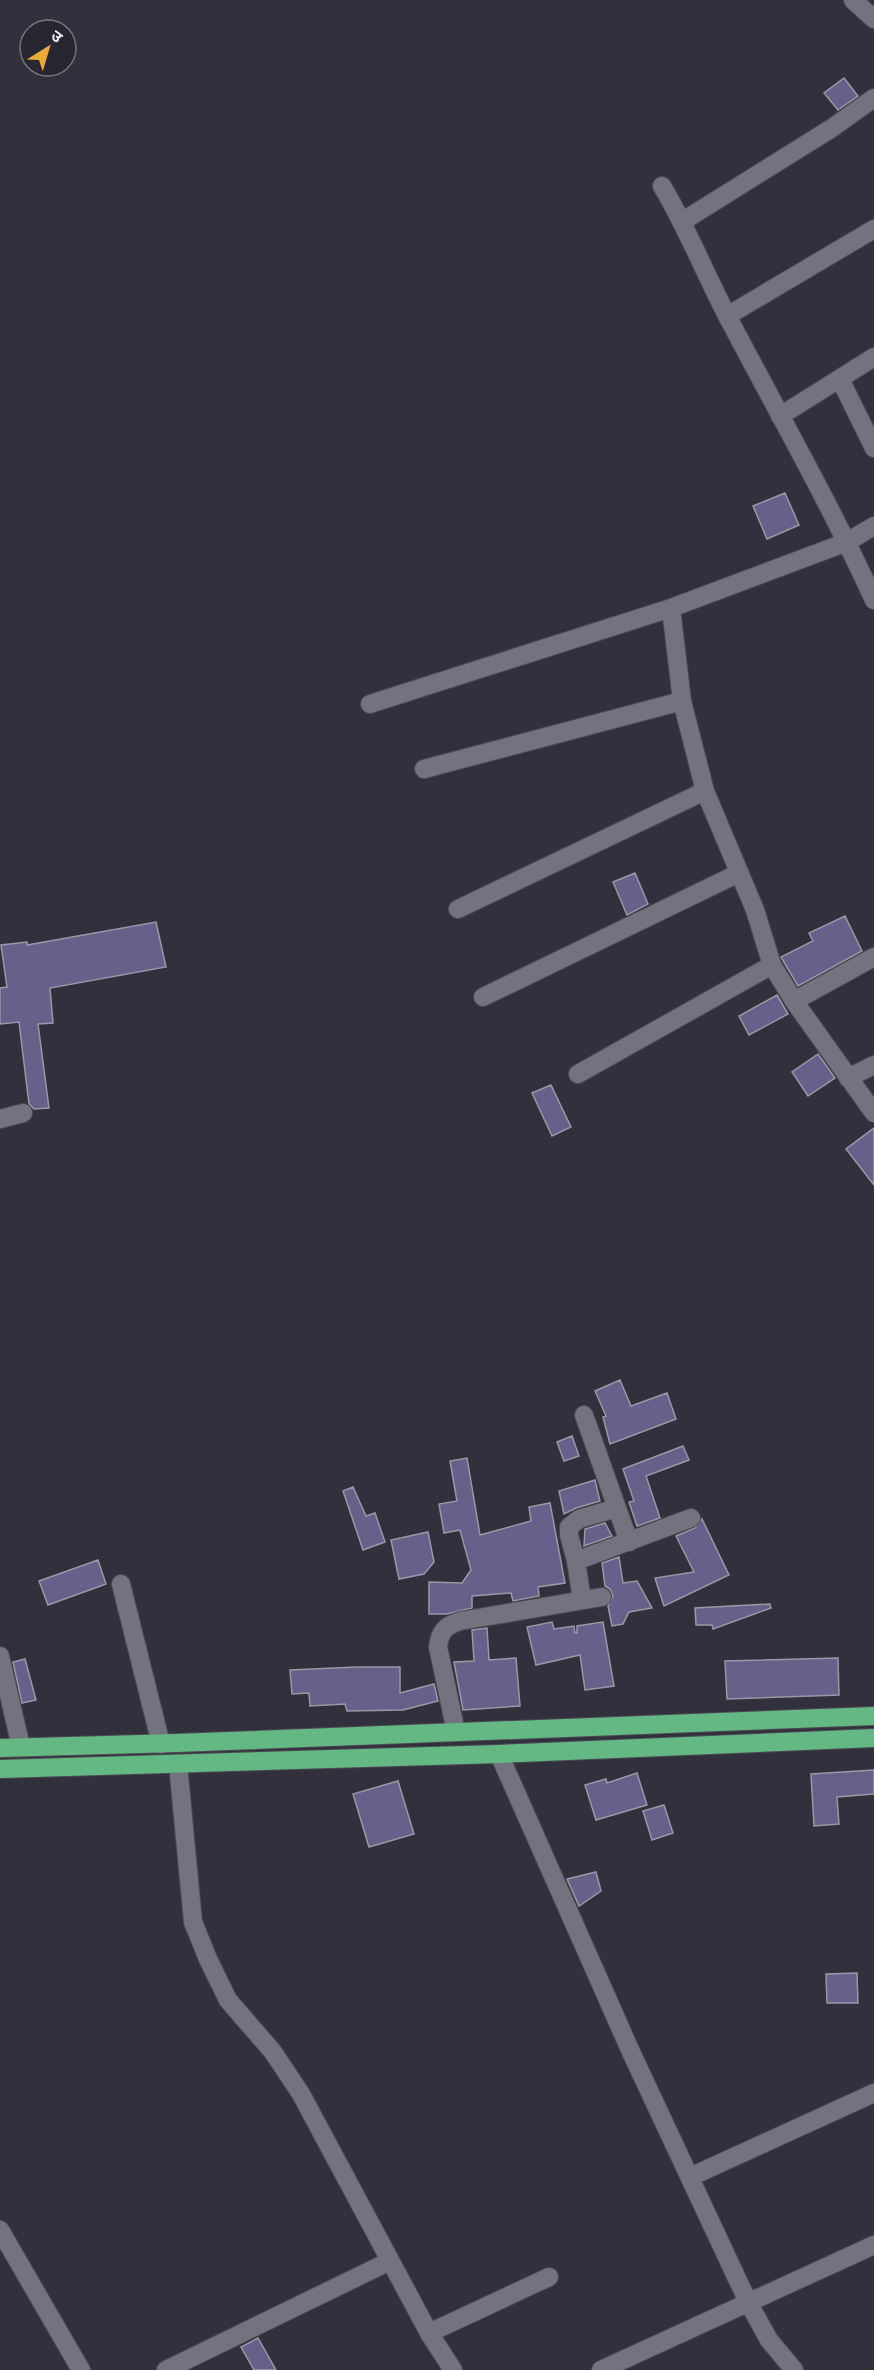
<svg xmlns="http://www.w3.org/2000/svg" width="874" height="2370" font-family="'Archivo Narrow','Noto Sans Devanagari',sans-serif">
	<rect width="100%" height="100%" fill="#31303c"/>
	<!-- building -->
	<path fill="#67608a" stroke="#9998a6" stroke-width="1.5" d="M844,78L858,96L838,110L824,93Z
		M785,493L799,525L767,539L753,506Z
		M635,873L648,904L627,915L613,882Z
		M845,916L862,951L798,986L781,957L813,941L809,933Z
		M156,922L166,967L50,988L53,1023L38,1024L49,1108L34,1109L29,1104L19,1022L0,1024V988L7,987L1,945L27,942V945Z
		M777,995L788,1014L749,1035L739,1016Z
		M818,1054L835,1078L808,1096L792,1072Z
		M551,1085L571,1127L552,1136L532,1093Z
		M874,1128V1185L846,1149Z
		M620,1380L631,1406L667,1393L676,1419L610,1444L603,1417L606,1416L595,1391Z
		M572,1436L579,1456L564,1461L557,1442Z
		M683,1446L689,1460L646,1476L660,1518L637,1526L629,1502L634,1501L623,1469Z
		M467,1458L480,1535L531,1521L529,1507L550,1503L565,1583L538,1587L539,1596L513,1601L511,1593L472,1596V1608L447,1614H429V1582L462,1583L471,1570L460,1530L444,1533L439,1504L457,1501L450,1461Z
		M595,1480L600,1501L576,1508L564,1514L559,1491Z
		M353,1487L366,1516L375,1513L385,1542L363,1550L343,1491Z
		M702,1519L729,1575L664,1606L655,1578L694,1572L676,1536L695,1528Z
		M605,1523L612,1536L584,1546L585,1529Z
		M428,1532L434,1562L424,1574L399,1579L391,1540Z
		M619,1557L623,1583L637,1581L652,1608L629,1612L623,1624L612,1626L608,1606L613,1596L610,1589L605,1586L602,1563Z
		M98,1560L106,1584L48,1605L39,1581Z
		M770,1604L771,1608L713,1629L712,1625H696L695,1608Z
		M552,1622L554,1629L574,1626L575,1633H577V1626L603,1622L614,1686L585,1690L580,1655L536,1665L527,1627Z
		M487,1628L489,1660L516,1658L520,1706L463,1710L454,1662L474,1661L472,1630Z
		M838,1658L839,1695L727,1699L725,1661Z
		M25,1659L36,1700L22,1703L13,1662Z
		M357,1667H400V1693L434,1684L438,1701L403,1710L347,1711L345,1704L310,1706L309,1693L292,1694L290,1670Z
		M874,1770V1794L837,1797L839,1824L814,1826L811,1774Z
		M637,1773L647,1805L596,1820L585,1785L606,1779L607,1783Z
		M398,1781L414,1834L369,1847L353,1794Z
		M664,1805L673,1833L652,1840L643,1811Z
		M596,1872L601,1891L579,1906L567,1879Z
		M857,1973L858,2003H827L826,1974Z
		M258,2338L276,2370H254L241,2347Z"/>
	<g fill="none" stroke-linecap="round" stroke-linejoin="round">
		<!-- minor casing -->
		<g stroke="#4c4b54" stroke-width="20">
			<path id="minor" d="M853,0L874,19
				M662,186C689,231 707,279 732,325C780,416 831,506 874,600
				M683,221L832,128L874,98
				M727,316L874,229
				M840,379L874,448
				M780,416L874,357
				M671,608L682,701L705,791L755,910L772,965L794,1001L874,1113
				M370,704L671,608L847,542L874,526
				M424,769L682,701
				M458,909L705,791
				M483,997L739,873
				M794,1001L874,957
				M578,1074L772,965
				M848,1078L874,1065
				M0,1119L23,1113
				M584,1415L629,1542
				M576,1561L691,1518
				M121,1584L161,1744
				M582,1600L576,1561L569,1535V1527L579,1519L617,1508
				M0,1656L21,1747
				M456,1732L438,1647C440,1631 445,1626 460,1621L602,1597
				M499,1754L631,2052L748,2302L769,2340L794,2370
				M178,1764L193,1922L208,1959L228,2000L273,2052L301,2094L429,2333L453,2370
				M690,2177L874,2093
				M0,2230L81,2370
				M429,2333L549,2277
				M166,2370L390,2261
				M601,2370L874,2245"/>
		</g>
		<!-- highway casing -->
		<g stroke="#4c4b54" stroke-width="20">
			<path id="highway" d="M0,1748L176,1743L874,1716
				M0,1769L499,1754L874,1738"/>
		</g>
		<!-- minor -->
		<use href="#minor" stroke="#73727f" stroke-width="18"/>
		<!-- highway -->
		<use href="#highway" stroke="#64b883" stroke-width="18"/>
	</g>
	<!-- north arrow -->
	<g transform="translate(48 48) rotate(37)"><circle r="28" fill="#272631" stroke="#76757f" stroke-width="1.5"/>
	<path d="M0-4.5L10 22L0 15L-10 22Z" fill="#eaaa38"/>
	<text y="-9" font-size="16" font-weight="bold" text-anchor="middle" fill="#edecf4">उ</text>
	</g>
</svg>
